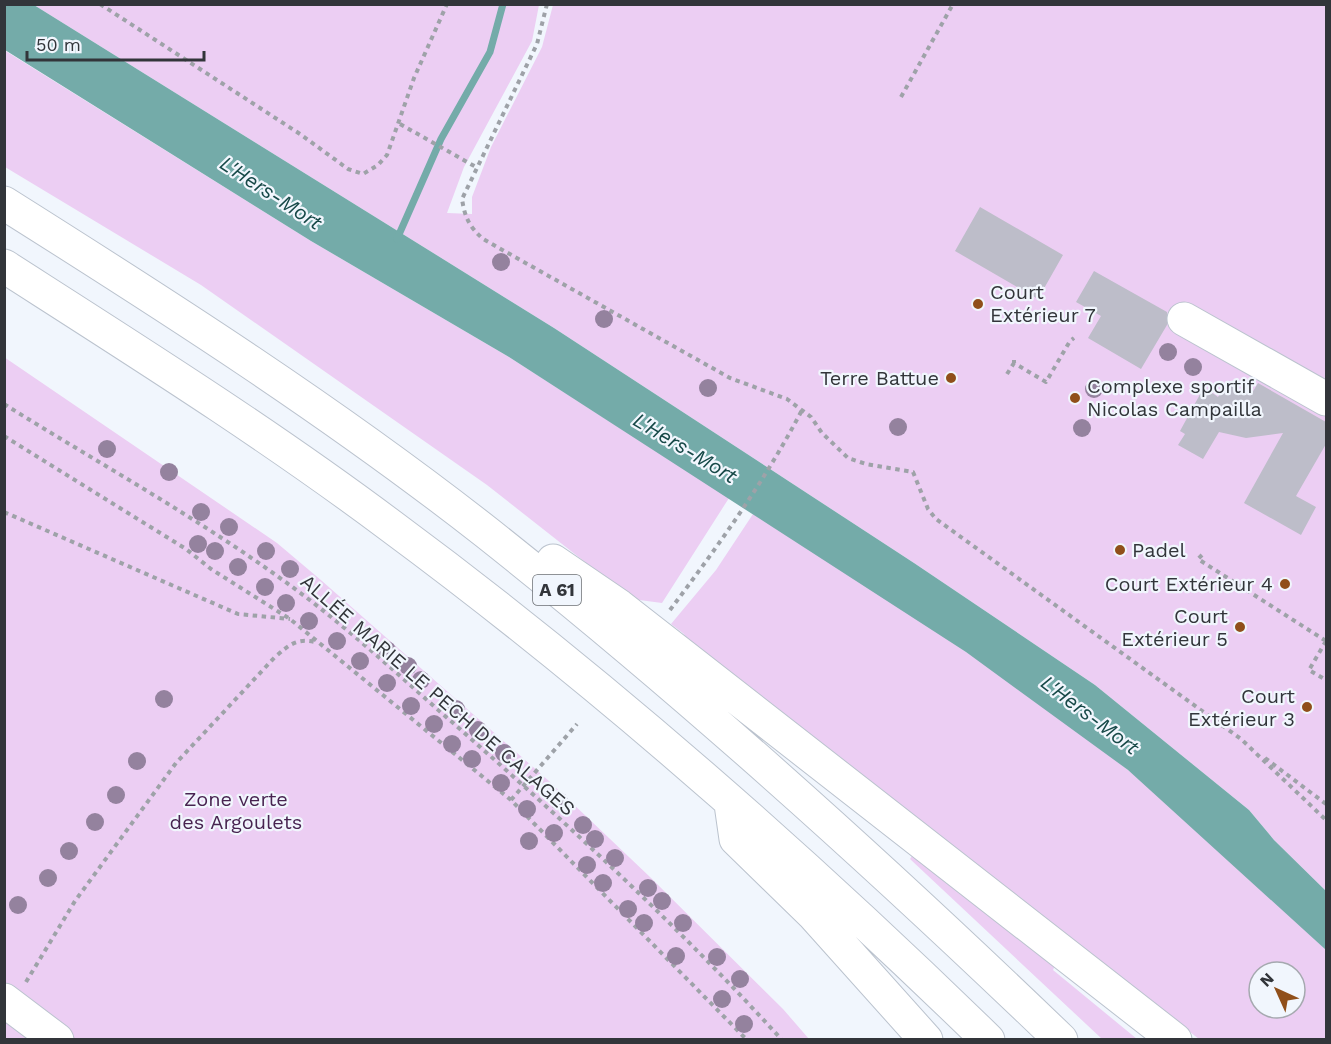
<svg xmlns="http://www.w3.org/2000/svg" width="1331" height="1044" font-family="'Work Sans',sans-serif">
	<rect width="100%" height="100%" fill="#f1f6fd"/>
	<!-- green -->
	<path fill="#eccef3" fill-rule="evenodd" d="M34,5H539L532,41L464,167L447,213L472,214V197L491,147L542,47L553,5H1326V891L1274,840L1249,810L1095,685L914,563L554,328Z
		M4,50L311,241L509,357L729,498L662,603L632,599L487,485L201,285L5,167Z
		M4,357L277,543L322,581L549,781L650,877L783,1009L809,1039H5Z
		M753,514C880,596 1010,675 1128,770C1198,825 1262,889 1326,950V1039H1199L687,643L684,634L671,624L716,570ZM1259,972H1295V1008H1259Z
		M915,851L1055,965L1053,970L1137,1039H1102L910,859Z"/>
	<!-- water -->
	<path fill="#74aba9" d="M4,5H34L554,328L914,563L1095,685L1249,810L1274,840L1326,891V950L1128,770L966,652L509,357L311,241L5,50Z"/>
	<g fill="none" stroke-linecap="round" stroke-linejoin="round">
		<!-- stream -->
		<path stroke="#74aba9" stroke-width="7" d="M397,239L441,139L490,52L503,4"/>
	</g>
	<!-- building -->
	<path fill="#bdbdc9" d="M980,207L1063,255L1038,299L955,251Z
		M1094,271L1167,312V325L1141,369L1088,338L1101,316L1076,302Z
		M1226,383L1246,394L1248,391L1252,393L1258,383L1326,422V444L1296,496L1316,507L1301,535L1244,503L1283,433L1246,438L1219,432L1203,459L1178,445L1185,434L1180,431L1204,387L1218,397Z"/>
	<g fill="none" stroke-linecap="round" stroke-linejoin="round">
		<!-- minor casing -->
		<g stroke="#bbc3ce" stroke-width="35">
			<path id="minor" d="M1184,319L1326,399
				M4,1000L57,1040"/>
		</g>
		<!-- highway casing -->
		<g stroke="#bbc3ce" stroke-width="35">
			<path id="highway" d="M4,203C169,307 333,412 486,532C687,691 876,862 1061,1040
				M4,266C135,350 267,433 391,526C602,682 800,857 988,1040
				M553,561L619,606L1175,1040
				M731,804L736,839L814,915L926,1040"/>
		</g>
		<!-- path -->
		<path stroke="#9ea2a8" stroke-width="4" stroke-dasharray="4.5 4.5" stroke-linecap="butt" d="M100,4L300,134L348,169L363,174L378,165L387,155L414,78L447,4
			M547,4L537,44L462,199C465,218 469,226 483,239L730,378L787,399L811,417L822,433L848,458L866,464L913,472L928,509L936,519L1241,739L1326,820
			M901,97L953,4
			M400,124L476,167
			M1014,360V363L1046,382L1070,341L1074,338
			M1007,374L1014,363
			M4,404C100,464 200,519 291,586C351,630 405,681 461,730C572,828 682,930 782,1040
			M4,436L186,549L211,569L290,619L511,800L747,1040
			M4,512L238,614L290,619
			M1202,555L1198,559L1326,641
			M670,610C718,546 765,481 802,410
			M1326,641L1309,670L1326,680
			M1265,758L1326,804
			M511,800L577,724
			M26,982L75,901L176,763L275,657C290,644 298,637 318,643"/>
		<!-- minor -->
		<use href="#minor" stroke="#fff" stroke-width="33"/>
		<!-- highway -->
		<use href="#highway" stroke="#fff" stroke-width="33"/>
	</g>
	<!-- trees -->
	<g fill="#94829e">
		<circle cx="501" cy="262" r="9"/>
		<circle cx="604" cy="319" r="9"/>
		<circle cx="1168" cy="352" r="9"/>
		<circle cx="1193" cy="367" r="9"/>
		<circle cx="708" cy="388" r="9"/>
		<circle cx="1094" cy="389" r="9"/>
		<circle cx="898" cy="427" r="9"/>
		<circle cx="1082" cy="428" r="9"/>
		<circle cx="107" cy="449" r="9"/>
		<circle cx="169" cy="472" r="9"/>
		<circle cx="201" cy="512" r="9"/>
		<circle cx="229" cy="527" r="9"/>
		<circle cx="198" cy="544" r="9"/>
		<circle cx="215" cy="551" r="9"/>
		<circle cx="266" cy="551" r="9"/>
		<circle cx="238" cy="567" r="9"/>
		<circle cx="290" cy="569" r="9"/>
		<circle cx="265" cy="587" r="9"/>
		<circle cx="286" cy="603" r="9"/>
		<circle cx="309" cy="621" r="9"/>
		<circle cx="337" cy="641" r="9"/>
		<circle cx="387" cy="650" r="9"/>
		<circle cx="360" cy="661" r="9"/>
		<circle cx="408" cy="666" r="9"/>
		<circle cx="421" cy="680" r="9"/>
		<circle cx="387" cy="683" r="9"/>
		<circle cx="164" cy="699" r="9"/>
		<circle cx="411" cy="706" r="9"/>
		<circle cx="456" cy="709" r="9"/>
		<circle cx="434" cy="724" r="9"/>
		<circle cx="478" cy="730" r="9"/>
		<circle cx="452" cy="744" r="9"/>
		<circle cx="504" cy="753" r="9"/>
		<circle cx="472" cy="759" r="9"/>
		<circle cx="137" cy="761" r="9"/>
		<circle cx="501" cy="783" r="9"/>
		<circle cx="116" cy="795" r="9"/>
		<circle cx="559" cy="801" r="9"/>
		<circle cx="527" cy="809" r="9"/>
		<circle cx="95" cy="822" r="9"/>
		<circle cx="583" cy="825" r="9"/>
		<circle cx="554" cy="833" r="9"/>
		<circle cx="595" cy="839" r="9"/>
		<circle cx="529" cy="841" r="9"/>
		<circle cx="69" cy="851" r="9"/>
		<circle cx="615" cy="858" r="9"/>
		<circle cx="587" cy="865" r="9"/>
		<circle cx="48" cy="878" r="9"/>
		<circle cx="603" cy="883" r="9"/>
		<circle cx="648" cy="888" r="9"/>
		<circle cx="662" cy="901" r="9"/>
		<circle cx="18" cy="905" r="9"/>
		<circle cx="628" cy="909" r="9"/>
		<circle cx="644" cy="923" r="9"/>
		<circle cx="683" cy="923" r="9"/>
		<circle cx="676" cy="956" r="9"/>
		<circle cx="717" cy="957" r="9"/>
		<circle cx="740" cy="979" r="9"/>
		<circle cx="722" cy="999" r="9"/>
		<circle cx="744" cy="1024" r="9"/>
	</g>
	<!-- markers -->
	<g fill="#904f1a" stroke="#f1f6fd" stroke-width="2">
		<circle cx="978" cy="304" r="6"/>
		<circle cx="951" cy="378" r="6"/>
		<circle cx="1075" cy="398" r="6"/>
		<circle cx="1120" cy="550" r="6"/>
		<circle cx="1285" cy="584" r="6"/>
		<circle cx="1240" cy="627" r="6"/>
		<circle cx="1307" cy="707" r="6"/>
	</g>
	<g text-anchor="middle" stroke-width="4.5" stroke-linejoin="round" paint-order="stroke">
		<!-- shield labels -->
		<rect fill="#f1f6fd" stroke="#6b6f74" stroke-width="1.5" x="533" y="575" width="48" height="30" rx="4.5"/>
		<g font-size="18" font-weight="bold" fill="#32353a">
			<text x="557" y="596">A 61</text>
		</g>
		<!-- poi labels -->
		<g font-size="20" fill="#32353a" stroke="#f1f6fd" text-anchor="end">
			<text x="990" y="299" text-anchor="start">Court<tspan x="990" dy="23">Extérieur 7</tspan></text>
			<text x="939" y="385">Terre Battue</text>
			<text x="1087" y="393" text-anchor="start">Complexe sportif<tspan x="1087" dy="23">Nicolas Campailla</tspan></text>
			<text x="1132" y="557" text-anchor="start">Padel</text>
			<text x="1273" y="591">Court Extérieur 4</text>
			<text x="1228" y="623">Court<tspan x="1228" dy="23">Extérieur 5</tspan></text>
			<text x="1295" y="703">Court<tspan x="1295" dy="23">Extérieur 3</tspan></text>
		</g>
		<!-- street labels -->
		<g font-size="20" fill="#32353a" stroke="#f1f6fd">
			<text transform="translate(438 695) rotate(41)" y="7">ALLÉE MARIE LE PECH DE CALAGES</text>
		</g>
		<!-- park labels -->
		<g font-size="20" fill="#482451" stroke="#f1f6fd">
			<text x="236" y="806">Zone verte<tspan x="236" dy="23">des Argoulets</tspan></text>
		</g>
		<!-- water labels -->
		<g font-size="21" font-style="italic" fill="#174948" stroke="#f1f6fd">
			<text transform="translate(271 193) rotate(33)" y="7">L'Hers-Mort</text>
			<text transform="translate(685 448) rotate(31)" y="7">L'Hers-Mort</text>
			<text transform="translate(1090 715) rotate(37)" y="7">L'Hers-Mort</text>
		</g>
	</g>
	<!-- border -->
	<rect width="1331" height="1044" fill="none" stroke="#32353a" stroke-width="12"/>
	<!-- north arrow -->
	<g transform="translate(1277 990) rotate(315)"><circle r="28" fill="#f1f6fd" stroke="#a5a9af" stroke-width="1.5"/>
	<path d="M0-4.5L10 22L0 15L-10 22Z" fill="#904f1a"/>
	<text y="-9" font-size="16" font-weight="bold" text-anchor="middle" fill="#32353a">N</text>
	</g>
	<!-- scale -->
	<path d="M27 51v9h177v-9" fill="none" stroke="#32353a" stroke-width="3"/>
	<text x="36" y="51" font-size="18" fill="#32353a" stroke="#f1f6fd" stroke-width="4.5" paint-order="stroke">50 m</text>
</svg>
